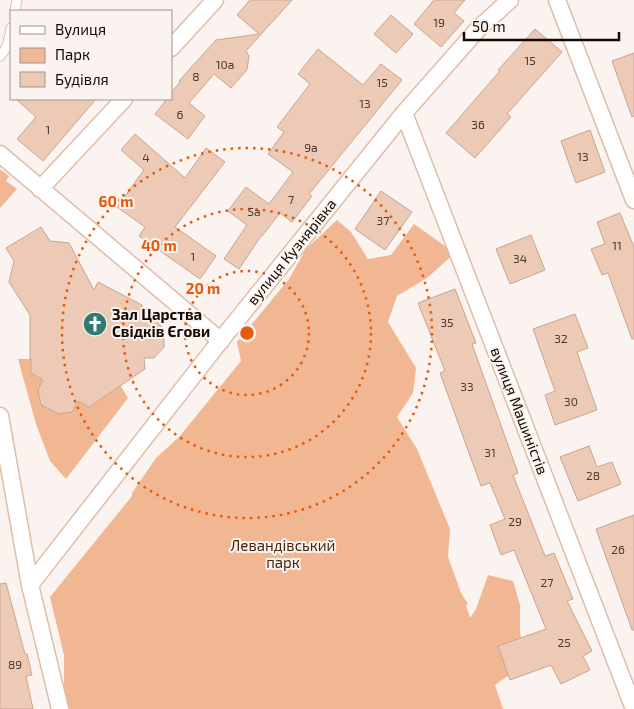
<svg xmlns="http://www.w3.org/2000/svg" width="634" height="709" font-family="'Exo 2',sans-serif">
	<rect width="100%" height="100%" fill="#fbf3ef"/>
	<!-- green -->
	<path fill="#f1b793" d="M0,169L9,176L6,181L17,189L0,208Z
		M337,220L351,232L368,259L391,255L414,224L455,253L427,278L397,296L388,322L416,368L413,393L397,417L417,449L450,529L448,557L461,593L468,604L466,605L470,618L476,609L488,575L513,581L520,605V632L525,664L495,685L503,709H69L64,691V655L50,597L132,496V493L156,458L179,437L241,361L237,342L289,279L306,249Z
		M18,359H31V373L43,380L38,390L41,404L59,414L72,412L78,401L89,407L120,385L128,398L66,479L50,461L36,424Z"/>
	<!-- building -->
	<path fill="#eccab5" stroke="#c7a591" d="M250,0H292L246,51L249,56L247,70L231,88L214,74L189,103L205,116L188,139L155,114L167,99H171V93L180,82L179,81L216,40L259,34L237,15Z
		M434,0H465L454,13L464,21L441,47L414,24Z
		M391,15L413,34L396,53L374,34Z
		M535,29L562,52L507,114L511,117L475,158L446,133L500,71L498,70Z
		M318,49L363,85L381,64L402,80L309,194L312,196L292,222L280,213L262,236H261L239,269L224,259L247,225L228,211L246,187L269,204L293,172L268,154L284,132L277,127L310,84L298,74Z
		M634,53V116L632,117L612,61Z
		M16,99H96L43,161L17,139L36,117Z
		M590,130L605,172L576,183L561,141Z
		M135,134L185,178L206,148L225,162L175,227L216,256L200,279L139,236L145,227L117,207L144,170L121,150Z
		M381,191L412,212L385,250L355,229Z
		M620,213L634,247V339H632L608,273L602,275L591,249L605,244L597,222Z
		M41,227L50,241L69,243L94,290L98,282L142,305V319L154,318L164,330V347L154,358H144L145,369L89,407L78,401L72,412L59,414L41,405L38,390L43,380L31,373V359H30V315L9,282L14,261L6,248Z
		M531,235L545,270L510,284L496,249Z
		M455,289L476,343L472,344L518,473L513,475L545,556L554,553L573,599L567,601L592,651L583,656L590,670L561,684L551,665L510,680L498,646L546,629L514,550L501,555L490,525L505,519L490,483L481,486L440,373L445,371L418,303Z
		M575,314L588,348L577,352L597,410L555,425L545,395L555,391L533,329Z
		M589,446L597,467L612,462L621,484L578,501L560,457Z
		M634,515V630H632L596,529Z
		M6,583L25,654H27L32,675L26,676L33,709H0V584Z"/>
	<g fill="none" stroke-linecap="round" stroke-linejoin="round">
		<!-- service casing -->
		<g stroke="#dfbda8" stroke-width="11">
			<path id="service" d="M15,11L17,0
				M0,56C8,48 9,39 11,28"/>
		</g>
		<!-- minor casing -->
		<g stroke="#dfbda8" stroke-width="19">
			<path id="minor" d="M557,0L634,200
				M171,48L215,0
				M404,113L634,709
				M0,154L221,341
				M40,189L124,99
				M0,416L30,585L60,709
				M30,585L217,345L404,113L479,28L510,0"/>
		</g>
		<!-- service -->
		<use href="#service" stroke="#fff" stroke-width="9"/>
		<!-- minor -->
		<use href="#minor" stroke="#fff" stroke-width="16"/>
	</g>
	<!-- distance rings -->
	<g fill="none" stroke="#e8590c" stroke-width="2.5" stroke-dasharray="2.5 5">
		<circle cx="247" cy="333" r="62"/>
		<circle cx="247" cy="333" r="124"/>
		<circle cx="247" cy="333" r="185"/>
	</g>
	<!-- icons -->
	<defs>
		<g id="church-disc" transform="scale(1.25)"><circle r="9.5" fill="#317971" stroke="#fbf3ef"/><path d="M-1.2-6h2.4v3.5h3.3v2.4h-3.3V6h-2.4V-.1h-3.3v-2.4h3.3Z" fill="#fff"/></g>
	</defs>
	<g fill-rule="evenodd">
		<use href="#church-disc" x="95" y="324"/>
	</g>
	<g text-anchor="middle" stroke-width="4" stroke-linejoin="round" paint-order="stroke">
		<!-- number labels -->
		<g font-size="12" fill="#4a3930">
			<text x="439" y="27">19</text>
			<text x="530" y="65">15</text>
			<text x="225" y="69">10а</text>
			<text x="196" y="81">8</text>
			<text x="382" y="87">15</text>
			<text x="365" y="108">13</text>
			<text x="180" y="119">6</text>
			<text x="478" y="129">36</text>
			<text x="48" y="134">1</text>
			<text x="311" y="152">9а</text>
			<text x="583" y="161">13</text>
			<text x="146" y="162">4</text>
			<text x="291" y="204">7</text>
			<text x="254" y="216">5а</text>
			<text x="383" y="225">37</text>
			<text x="617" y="250">11</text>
			<text x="193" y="261">1</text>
			<text x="520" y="263">34</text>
			<text x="447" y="327">35</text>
			<text x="561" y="343">32</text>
			<text x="467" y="391">33</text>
			<text x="571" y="406">30</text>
			<text x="490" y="457">31</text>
			<text x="593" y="480">28</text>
			<text x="515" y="526">29</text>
			<text x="618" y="554">26</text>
			<text x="547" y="587">27</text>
			<text x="564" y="647">25</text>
			<text x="15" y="669">89</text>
		</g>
		<!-- street labels -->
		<g font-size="15" fill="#140903" stroke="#fbf3ef">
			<text transform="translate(292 252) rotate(-51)" y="5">вулиця Кузнярівка</text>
			<text transform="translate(519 411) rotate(69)" y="5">вулиця Машиністів</text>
		</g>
		<!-- poi labels -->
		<g font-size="15" font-weight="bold" fill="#140903" stroke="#fbf3ef" text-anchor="start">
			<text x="112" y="320">Зал Царства<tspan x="112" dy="17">Свідків Єгови</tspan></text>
		</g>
		<!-- park labels -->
		<g font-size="15" fill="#472611" stroke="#fbf3ef">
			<text x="283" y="551">Левандівський<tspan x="283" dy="17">парк</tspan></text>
		</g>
	</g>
	<circle cx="247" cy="333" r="8" fill="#e8590c" stroke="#fbf3ef" stroke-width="2.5"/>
	<g font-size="15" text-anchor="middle" font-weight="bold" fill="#e8590c" stroke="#fbf3ef" stroke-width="4" stroke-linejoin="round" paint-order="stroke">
		<text x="116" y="207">60 m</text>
		<text x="159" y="251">40 m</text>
		<text x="203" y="294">20 m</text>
	</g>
	<!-- legend -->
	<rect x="10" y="10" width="162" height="90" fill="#fbf3ef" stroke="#9f9591"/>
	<rect x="20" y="26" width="25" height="8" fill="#ffffff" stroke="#9f9591"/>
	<text x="55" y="35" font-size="15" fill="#140903">Вулиця</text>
	<rect x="20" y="48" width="25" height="15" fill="#f1b793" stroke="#9f9591"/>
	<text x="55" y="60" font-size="15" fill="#140903">Парк</text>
	<rect x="20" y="72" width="25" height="15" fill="#eccab5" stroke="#9f9591"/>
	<text x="55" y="85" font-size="15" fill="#140903">Будівля</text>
	<!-- scale -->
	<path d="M464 32v8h155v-8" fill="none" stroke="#140903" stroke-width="2.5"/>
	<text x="472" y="32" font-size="15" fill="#140903" stroke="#fbf3ef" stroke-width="4" paint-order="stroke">50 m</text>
</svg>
